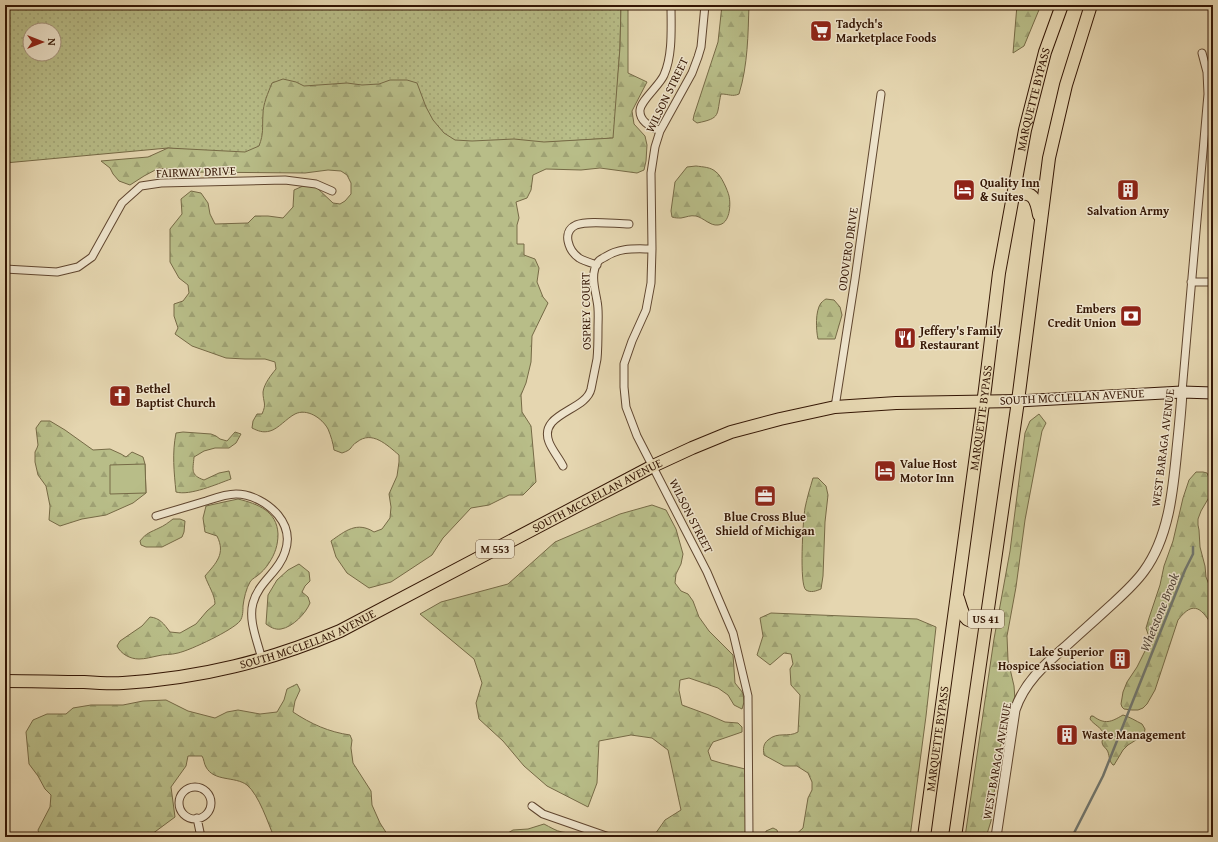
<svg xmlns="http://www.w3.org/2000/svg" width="1218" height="842" font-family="'Gentium Book Plus',serif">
	<defs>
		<pattern id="grass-dots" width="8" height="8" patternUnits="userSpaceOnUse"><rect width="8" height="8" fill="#b8bd88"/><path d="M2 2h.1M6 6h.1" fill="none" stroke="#9fa274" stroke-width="1.8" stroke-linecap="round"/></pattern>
		<pattern id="forest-firs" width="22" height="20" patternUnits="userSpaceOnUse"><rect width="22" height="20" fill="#b8bd88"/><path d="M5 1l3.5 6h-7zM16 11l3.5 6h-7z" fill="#9fa274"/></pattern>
	</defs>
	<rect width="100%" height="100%" fill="#e5d6b0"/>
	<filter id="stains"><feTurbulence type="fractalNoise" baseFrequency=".005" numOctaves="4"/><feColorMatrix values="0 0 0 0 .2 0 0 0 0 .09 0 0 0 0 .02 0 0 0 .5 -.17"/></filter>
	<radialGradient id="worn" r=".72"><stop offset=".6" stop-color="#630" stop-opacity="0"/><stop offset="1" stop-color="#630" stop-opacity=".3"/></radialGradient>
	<!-- grass -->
	<path fill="url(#grass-dots)" stroke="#766a46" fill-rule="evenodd" d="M5,5H621L620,47L614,138L288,159L168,148L5,163ZM30,30H54V54H30Z"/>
	<!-- forest -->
	<path fill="url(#forest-firs)" stroke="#766a46" d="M621,5H628V73L647,82L632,111L634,124L645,136L647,145L646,161L644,170L637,173L600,168L581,170L546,169L533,175L531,190L527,198L516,202L519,218L517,225V244H524V255L535,259L539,268L537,282L543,297L548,303L532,336L531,362L526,383L521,395L522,412L531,426L536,482L523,495H509L489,505L471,508L443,538L432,555L391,582L369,588L347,573L336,557L331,541C345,531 357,521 374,532L382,529L390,518L391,507L389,494L397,476L399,462V455C387,445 372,430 357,442C349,447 354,449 342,453L334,450C333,443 331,436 328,429C322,418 307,408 295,414C287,418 278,429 270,431C263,433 258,431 252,428L253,421L257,414H262C267,403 263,403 263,392C264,384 271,375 276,369L275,362L265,359H245L226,358L192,346L175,334L178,328L174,316V304L183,301L189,293L188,285L179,278L170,262V229L182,214L181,199L191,191L201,193L208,203L210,214L215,224L248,223L255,216H268L283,218L293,207L294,190L303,186L316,187L333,203L340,204L345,201L351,194V183L347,175L341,171L328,170L305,173L189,172L159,168L144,176L130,185L119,181L113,174L110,168L101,161L148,157L168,148L245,152L259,146C264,133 262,128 263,114C263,104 268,93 272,83L283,79L296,82L304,86L347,83L362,85L379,84L390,80H407L417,83L426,107L433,120L444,133L455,140L472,141L514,139L544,142L613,138L620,47Z
		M722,5H749C748,34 748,65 739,94C732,97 729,94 721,94C716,115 722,118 697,123L693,120L694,115L718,42Z
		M1017,5H1041L1024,46L1013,53Z
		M696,166C703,167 711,167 716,172C721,175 728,191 729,196C731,205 730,224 718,225C710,226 704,218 696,216C690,215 687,217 681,218C678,218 675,218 672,217L671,211L675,182L687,167Z
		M826,299L834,300L840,307L842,315L835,339H818C816,330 815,311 821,303C823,301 824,300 826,299Z
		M1039,414L1046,423L1042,431L1036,462L1025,520L1016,587L1007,636L1008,660L1014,686L1015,699L1005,716L1002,727L1005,736L999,749L991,821L986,837H965L994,639L1010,551L1025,433L1030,421Z
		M41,421H50L65,430L93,450L110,449L121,454L126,457L132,452L143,457L145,464L146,493L133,503L106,515L82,519L60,526L49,520L50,506L46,486L38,475L35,462V452L37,448L38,445L36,428Z
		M183,432L211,434L216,436L220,439L227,441L235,432L241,434L236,443L229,448H215L204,451L194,457C193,470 190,475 204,480L219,473L229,471L231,479C217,484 190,496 176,492C174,472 172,453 176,433Z
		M1196,472H1203L1207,473L1212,485L1211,494L1201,511L1198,519V525L1199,530L1200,547L1205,566L1206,577L1210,587L1213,590V627C1202,609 1194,599 1178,620L1155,690L1147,704L1143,708L1138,710H1132L1124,709L1122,707L1121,704L1123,692L1127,682L1137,667L1145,651L1149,646L1150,640L1146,628L1149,618L1160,585L1164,566L1173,541L1183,498L1189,480Z
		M813,478H818L826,486L828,495L825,522L823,576L821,589C816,591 811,593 806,590C799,586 803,519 805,508C807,498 810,488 813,478Z
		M238,499C258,504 277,511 278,534C278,545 275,554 269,563C266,568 261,573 257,576C254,578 251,580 250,582C246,589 244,598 243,606C243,610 243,617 240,621C233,630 191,650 178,653C171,655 164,654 157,656C152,657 145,659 139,659C130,659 121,654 117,646L120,641L142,626L150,617C160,618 164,624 170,632L180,633L196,624L207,611L215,604C215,595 208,585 205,576C216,563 226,554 217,536L205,532L203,518L206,506L224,502Z
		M652,505L666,510L676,529L683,554L681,564L676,574L675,583L681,591L688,594L693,601L699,617L709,631L733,655L735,683L743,693L744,702L742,709L734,705L728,695L718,688L689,678L680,680L679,690L682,705L709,715L725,722L738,723L742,727V732L713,742L708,751L711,760L721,763L749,770L746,837H653L665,820L681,810L668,750L652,738L631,735L599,741L597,783L588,807L547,786L524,766L503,741L479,719L476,703L482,683L474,659L420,614L441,602L508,584L555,542L620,514Z
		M173,519H180L185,521L184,532L182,537L162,547H146L141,545L140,541C146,533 151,532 159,528C164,526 169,522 173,519Z
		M299,564L309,572L310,581L305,586L302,592L308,597L310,603C306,613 293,627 281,629C275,630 270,627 266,624L268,595L277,580L288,570Z
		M771,613L917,619L936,627L926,716L910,837H793L803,828L808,798L812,790V782L808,773L797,766H784L764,755C763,749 763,744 768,740C778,731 788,738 798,732L800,695L791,685L790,669L793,664L791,654L784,653L770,665L757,655L763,636L760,618Z
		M297,684L300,690L295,701L293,712C311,724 329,732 350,735L352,740L351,748L353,763L371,791L372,805L380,823L389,837H274C268,823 259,795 247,785C235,776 214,782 206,767C204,764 204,759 202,756H188L186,766L171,787L175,817L148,837H40L38,830L50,807L51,795L45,789L38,776L29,764L26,732L33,720L47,714H66L73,708L91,705H123L143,701L166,700L188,711L215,718L227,712L238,710L260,714L277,712L284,700L287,689Z
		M1123,715C1130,717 1136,721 1142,724L1145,729L1144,735L1128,745L1123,750L1114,765H1113C1108,760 1110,755 1107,750C1105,747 1102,746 1102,742C1102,739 1104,736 1103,733C1102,728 1093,724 1090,719L1091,716H1093C1105,725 1111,722 1123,715Z
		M544,824C550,827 556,831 562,832C572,834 581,831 590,837H501L513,830L528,829Z
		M773,828L777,830L779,837H787H765L766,831Z"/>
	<!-- park -->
	<path fill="#b8bd88" stroke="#766a46" d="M145,464L146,493L110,494V465Z"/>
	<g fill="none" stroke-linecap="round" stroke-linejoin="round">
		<!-- stream -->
		<path stroke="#71776f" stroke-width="2.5" d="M1072,837L1103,776L1185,570L1193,554V547"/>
		<!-- minor casing -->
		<g stroke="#60462f" stroke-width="9">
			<path id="minor" d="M705,5L701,47L698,57L692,73L660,131L655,147L651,173L652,249L651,283L646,310L632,341L624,364V387L626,407L637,436L707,572L733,633L748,696L749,837
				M660,131C652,127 639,122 640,110C641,100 660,85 664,75C673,55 671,27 671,5
				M597,265C591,263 584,261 579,258C569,251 561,232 576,225C588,220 615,224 629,224
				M5,269L57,272L78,267L92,257L122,203L141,186L161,183L285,180L316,184L332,191
				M1191,282H1213
				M1182,392L1208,94L1207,72L1202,53
				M835,407L855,279L881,94
				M563,466C559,458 552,450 549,442C538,413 586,411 591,389C593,379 595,369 597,359C598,349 598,338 598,328C598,319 599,310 597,301C595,289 590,273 598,262C599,260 603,258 605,257C620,247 636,249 652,249
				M156,516C173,511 189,506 206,501C215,498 226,494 236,494C251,494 268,503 278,515C287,526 290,538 285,552C279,572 259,581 253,603C248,621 258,642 262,660
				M179 803a16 16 0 1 1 32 0a16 16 0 1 1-32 0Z
				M532,806L543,814L609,837
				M197,818L201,837"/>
		</g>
		<!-- tertiary casing -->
		<g stroke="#60462f" stroke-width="11">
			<path id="tertiary" d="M996,837L1015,710C1024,683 1044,665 1065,647C1079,634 1094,621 1108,608C1121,596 1134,585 1144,571C1169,537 1173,490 1177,449C1179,430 1181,411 1182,392"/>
		</g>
		<!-- secondary casing -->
		<g stroke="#341604" stroke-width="13">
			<path id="secondary" d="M1018,401L1182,392L1213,393"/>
		</g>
		<!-- primary casing -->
		<g stroke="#341604" stroke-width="14">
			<g id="primary">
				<path id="s1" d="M5,681C31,681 58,682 84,682C97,683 110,684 123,683C201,678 269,661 340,631L653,466L692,448L731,432L780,419L835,407L896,403L1018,401"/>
			</g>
		</g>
		<!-- trunk casing -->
		<g stroke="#341604" stroke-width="14">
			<g id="trunk">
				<path d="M1013,195C1033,190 1036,198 1039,215"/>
				<path d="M958,598C964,617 964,626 986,618"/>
				<path id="s2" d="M924,837L985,389L999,273L1025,130L1045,52L1062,5"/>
				<path d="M955,837L1018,401L1049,158L1066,85L1091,5"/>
			</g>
		</g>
		<!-- minor -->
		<use href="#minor" stroke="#eee4cc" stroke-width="7"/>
		<!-- tertiary -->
		<use href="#tertiary" stroke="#eee4cc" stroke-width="9"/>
		<!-- secondary -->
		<use href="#secondary" stroke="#eee4cc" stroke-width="11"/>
		<!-- primary -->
		<use href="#primary" stroke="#e5d6b0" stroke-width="12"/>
		<!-- trunk -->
		<use href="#trunk" stroke="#e5d6b0" stroke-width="12"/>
	</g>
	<!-- icons -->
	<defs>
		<g id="supermarket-square" transform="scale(1.15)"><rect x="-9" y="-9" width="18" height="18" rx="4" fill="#8f2418" stroke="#eee4cc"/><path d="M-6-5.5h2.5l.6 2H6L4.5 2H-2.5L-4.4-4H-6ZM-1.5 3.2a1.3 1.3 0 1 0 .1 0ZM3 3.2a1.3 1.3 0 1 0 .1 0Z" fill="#fff"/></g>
		<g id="hotel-square" transform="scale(1.15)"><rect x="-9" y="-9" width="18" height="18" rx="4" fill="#8f2418" stroke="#eee4cc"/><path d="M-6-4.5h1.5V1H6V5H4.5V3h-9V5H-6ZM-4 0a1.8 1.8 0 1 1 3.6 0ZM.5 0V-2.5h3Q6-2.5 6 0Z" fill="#fff"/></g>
		<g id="building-square" transform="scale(1.15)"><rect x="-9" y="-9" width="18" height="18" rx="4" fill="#8f2418" stroke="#eee4cc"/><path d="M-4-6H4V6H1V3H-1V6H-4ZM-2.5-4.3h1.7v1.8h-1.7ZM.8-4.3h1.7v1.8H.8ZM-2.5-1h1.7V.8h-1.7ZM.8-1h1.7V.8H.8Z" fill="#fff"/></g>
		<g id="bank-square" transform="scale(1.15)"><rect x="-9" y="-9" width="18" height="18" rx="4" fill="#8f2418" stroke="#eee4cc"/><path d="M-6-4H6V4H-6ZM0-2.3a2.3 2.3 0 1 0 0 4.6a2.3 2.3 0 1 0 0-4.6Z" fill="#fff"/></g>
		<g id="restaurant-square" transform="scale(1.15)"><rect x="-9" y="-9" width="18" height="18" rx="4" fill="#8f2418" stroke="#eee4cc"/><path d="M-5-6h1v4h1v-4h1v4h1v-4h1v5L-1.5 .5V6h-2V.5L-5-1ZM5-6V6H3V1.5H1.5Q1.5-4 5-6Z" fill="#fff"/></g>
		<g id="church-square" transform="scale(1.15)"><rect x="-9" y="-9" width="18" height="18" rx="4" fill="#8f2418" stroke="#eee4cc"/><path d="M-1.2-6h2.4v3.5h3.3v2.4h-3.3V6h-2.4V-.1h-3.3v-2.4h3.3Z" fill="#fff"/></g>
		<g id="office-square" transform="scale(1.15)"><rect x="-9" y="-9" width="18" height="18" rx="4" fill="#8f2418" stroke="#eee4cc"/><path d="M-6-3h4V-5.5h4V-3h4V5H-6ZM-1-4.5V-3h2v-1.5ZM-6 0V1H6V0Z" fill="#fff"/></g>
	</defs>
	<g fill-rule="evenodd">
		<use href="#supermarket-square" x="821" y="31"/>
		<use href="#hotel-square" x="964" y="190"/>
		<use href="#building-square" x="1128" y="190"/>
		<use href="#bank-square" x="1131" y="316"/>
		<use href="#restaurant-square" x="905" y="338"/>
		<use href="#church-square" x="120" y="396"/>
		<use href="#hotel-square" x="885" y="471"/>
		<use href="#office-square" x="765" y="496"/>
		<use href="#building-square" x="1120" y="659"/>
		<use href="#building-square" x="1067" y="735"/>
	</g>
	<g text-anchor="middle" stroke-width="3" stroke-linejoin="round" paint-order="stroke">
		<!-- shield labels -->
		<g fill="#eee4cc" stroke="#6c5440" stroke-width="1">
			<rect x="476" y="540" width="38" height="18" rx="3"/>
			<rect x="968" y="610" width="36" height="18" rx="3"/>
		</g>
		<g font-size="11" font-weight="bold" fill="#341604">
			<text x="495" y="553">M 553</text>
			<text x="986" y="623">US 41</text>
		</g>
		<!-- poi labels -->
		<g font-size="12" font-weight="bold" fill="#341604" stroke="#eee4cc" text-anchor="start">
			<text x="836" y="28">Tadych's<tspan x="836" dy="14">Marketplace Foods</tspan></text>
			<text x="980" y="187">Quality Inn<tspan x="980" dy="14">&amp; Suites</tspan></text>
			<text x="1128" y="215" text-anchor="middle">Salvation Army</text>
			<text x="1116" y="313" text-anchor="end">Embers<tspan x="1116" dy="14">Credit Union</tspan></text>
			<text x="920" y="335">Jeffery's Family<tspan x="920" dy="14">Restaurant</tspan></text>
			<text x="136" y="393">Bethel<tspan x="136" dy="14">Baptist Church</tspan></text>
			<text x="900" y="468">Value Host<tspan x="900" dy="14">Motor Inn</tspan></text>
			<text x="765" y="521" text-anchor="middle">Blue Cross Blue<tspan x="765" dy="14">Shield of Michigan</tspan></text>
			<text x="1104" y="656" text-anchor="end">Lake Superior<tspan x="1104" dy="14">Hospice Association</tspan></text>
			<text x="1082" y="739">Waste Management</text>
		</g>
		<!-- street labels -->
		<g font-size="12" fill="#341604" stroke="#eee4cc">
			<text transform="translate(667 95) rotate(-64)" y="4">WILSON STREET</text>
			<text dy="4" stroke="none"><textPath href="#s2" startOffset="746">MARQUETTE BYPASS</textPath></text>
			<text transform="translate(196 172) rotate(-2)" y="4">FAIRWAY DRIVE</text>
			<text transform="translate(848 249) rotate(-82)" y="4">ODOVERO DRIVE</text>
			<text transform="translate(586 311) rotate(-91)" y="4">OSPREY COURT</text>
			<text transform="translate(1072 397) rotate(-3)" y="4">SOUTH MCCLELLAN AVENUE</text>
			<text dy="4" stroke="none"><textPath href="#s2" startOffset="423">MARQUETTE BYPASS</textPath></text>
			<text transform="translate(1163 448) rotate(-83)" y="4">WEST BARAGA AVENUE</text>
			<text dy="4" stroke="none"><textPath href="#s1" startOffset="633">SOUTH MCCLELLAN AVENUE</textPath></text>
			<text transform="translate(691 516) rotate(63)" y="4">WILSON STREET</text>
			<text dy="4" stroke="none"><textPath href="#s1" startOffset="309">SOUTH MCCLELLAN AVENUE</textPath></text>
			<text dy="4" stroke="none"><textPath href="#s2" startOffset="99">MARQUETTE BYPASS</textPath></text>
			<text transform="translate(997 761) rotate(-80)" y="4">WEST BARAGA AVENUE</text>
		</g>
		<!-- water labels -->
		<g font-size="13" font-style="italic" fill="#534639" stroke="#eee4cc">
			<text transform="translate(1159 612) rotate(-68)" y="5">Whetstone Brook</text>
		</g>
	</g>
	<!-- margin -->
	<rect width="1218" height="842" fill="none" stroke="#e5d6b0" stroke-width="20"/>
	<rect x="6" y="6" width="1206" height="830" fill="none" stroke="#341604" stroke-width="2"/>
	<rect x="10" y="10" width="1198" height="822" fill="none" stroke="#341604"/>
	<!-- north arrow -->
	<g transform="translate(42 42) rotate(90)"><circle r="19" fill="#eee4cc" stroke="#a4927c"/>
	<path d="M0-3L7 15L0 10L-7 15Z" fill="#8f2418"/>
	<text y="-6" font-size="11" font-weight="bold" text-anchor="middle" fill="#341604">N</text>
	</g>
	<rect width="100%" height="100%" filter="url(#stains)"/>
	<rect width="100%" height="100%" fill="url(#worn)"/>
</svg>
